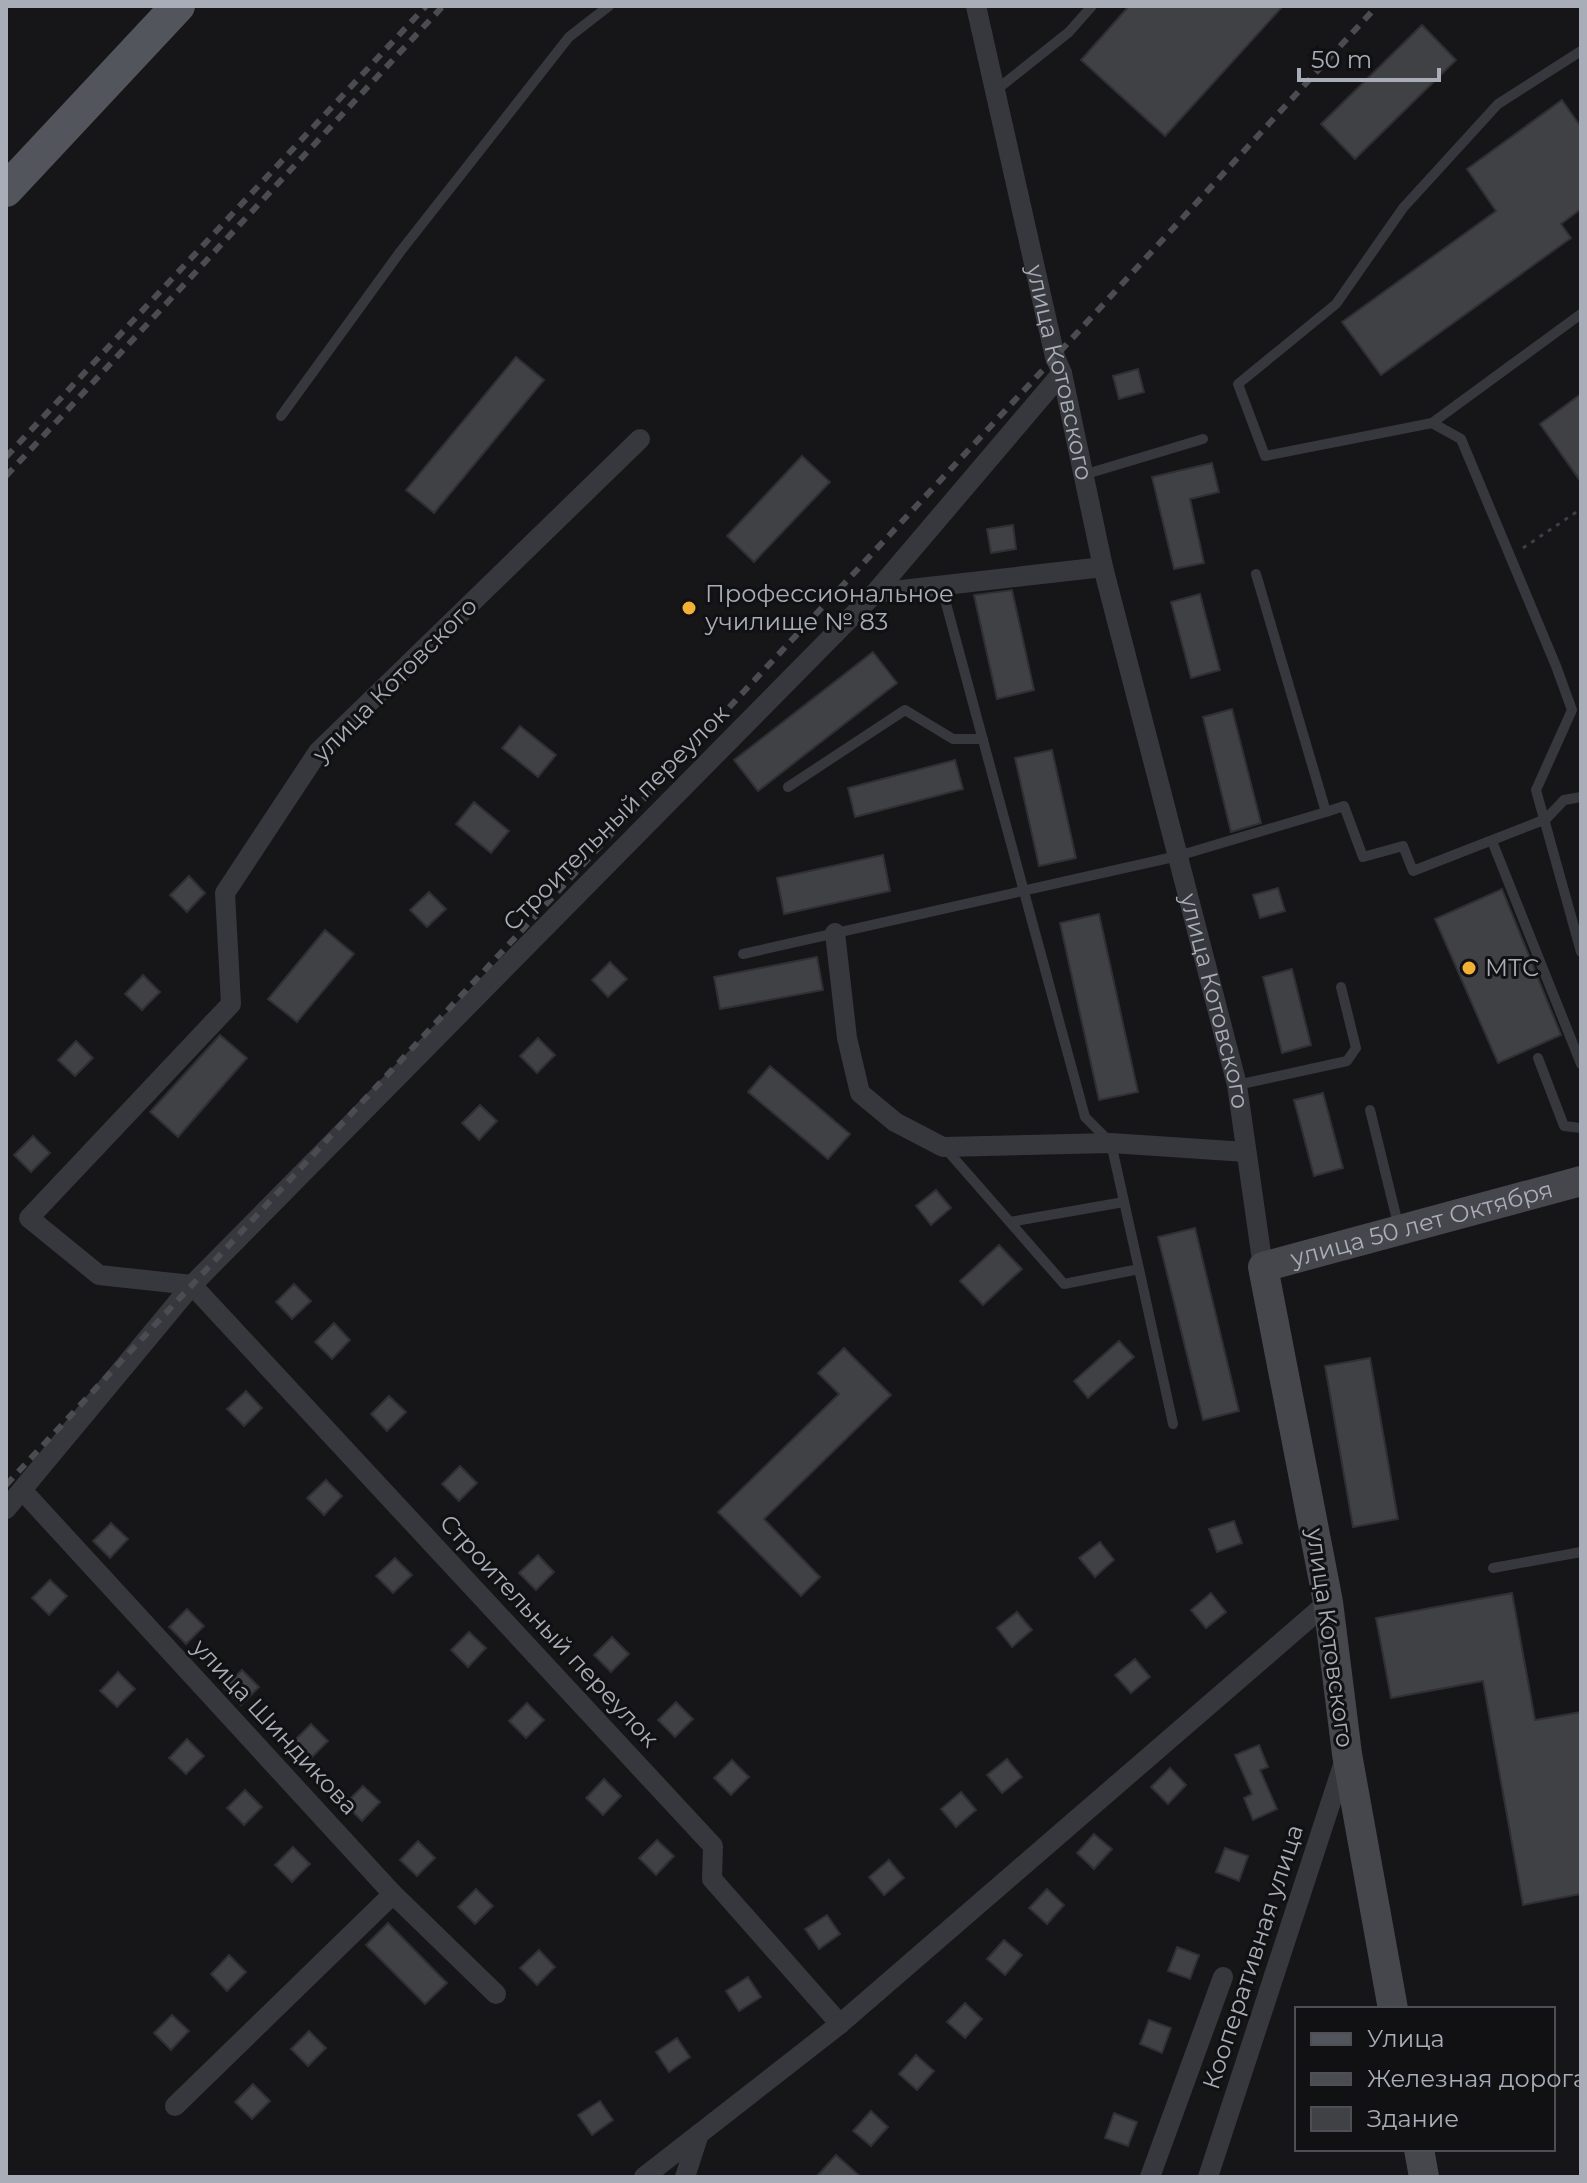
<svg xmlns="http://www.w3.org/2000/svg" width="1587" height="2183" font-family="Montserrat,sans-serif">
	<rect width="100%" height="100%" fill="#161618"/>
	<!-- building -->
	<path fill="#404145" stroke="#303034" stroke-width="2" d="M1129,6H1283L1165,136L1081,60Z
		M1422,25L1456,60L1355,159L1321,124Z
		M1562,100L1581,127V209L1561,224L1571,238L1381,375L1342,322L1496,211L1467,169Z
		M516,357L544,380L434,513L406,490Z
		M1138,369L1144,392L1119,399L1113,376Z
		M1581,394V482L1540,424Z
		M802,456L830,482L754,562L727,536Z
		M1212,463L1219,492L1190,499L1204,563L1174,569L1152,477Z
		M1013,525L1016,549L991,553L987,529Z
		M1012,590L1034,690L997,699L974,595Z
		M1200,594L1220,670L1191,678L1171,602Z
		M873,652L897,683L758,791L734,760Z
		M1232,709L1261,823L1231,832L1203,717Z
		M520,726L556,755L538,777L502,748Z
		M1052,750L1076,858L1039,866L1015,758Z
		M955,760L963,789L855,817L848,788Z
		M474,802L509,831L491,853L456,824Z
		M883,855L890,891L784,914L777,878Z
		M189,876L205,893L187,912L170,895Z
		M1278,888L1285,911L1260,918L1253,895Z
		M1502,889L1561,1035L1498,1063L1435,919Z
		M429,892L446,909L427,927L410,910Z
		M1099,914L1138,1092L1099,1100L1060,923Z
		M325,930L354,954L297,1022L268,999Z
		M817,957L823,990L720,1009L714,977Z
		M610,962L627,979L608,997L592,980Z
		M1292,969L1311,1045L1282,1053L1263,977Z
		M143,975L160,992L142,1010L125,994Z
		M220,1035L247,1058L178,1137L150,1112Z
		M538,1038L555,1055L537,1073L520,1056Z
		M76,1041L93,1058L75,1076L58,1060Z
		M770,1066L850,1134L828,1159L748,1092Z
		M1323,1093L1343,1168L1314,1176L1294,1100Z
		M480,1105L497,1121L479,1140L462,1123Z
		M33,1136L50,1153L31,1172L14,1155Z
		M936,1190L951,1208L931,1225L916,1206Z
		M1195,1228L1239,1411L1203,1420L1158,1237Z
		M999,1245L1022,1269L983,1305L960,1281Z
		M294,1284L311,1301L292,1319L276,1302Z
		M334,1323L350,1340L332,1359L315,1342Z
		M1119,1341L1134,1357L1088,1398L1074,1381Z
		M844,1348L891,1395L764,1519L820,1577L801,1596L718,1512L839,1394L818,1373Z
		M1370,1358L1398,1519L1353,1527L1325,1366Z
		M246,1391L262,1408L244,1426L227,1409Z
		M389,1396L406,1412L387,1431L371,1414Z
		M460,1466L477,1483L459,1501L442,1484Z
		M326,1480L342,1496L324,1515L307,1498Z
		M1234,1521L1242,1543L1217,1552L1209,1529Z
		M111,1523L128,1539L110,1558L93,1541Z
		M1100,1542L1114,1560L1095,1577L1079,1558Z
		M538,1555L554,1572L536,1590L519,1573Z
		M395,1558L412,1575L393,1593L376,1576Z
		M50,1580L67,1596L49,1615L32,1598Z
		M1211,1593L1226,1612L1206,1628L1191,1610Z
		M1512,1593L1535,1720L1581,1712V1894L1523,1905L1483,1681L1391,1698L1376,1618Z
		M187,1609L204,1626L186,1644L169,1627Z
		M1017,1612L1032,1630L1012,1647L997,1628Z
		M469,1632L486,1648L468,1667L451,1650Z
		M612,1637L629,1654L611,1672L594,1655Z
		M1135,1659L1150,1677L1131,1693L1115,1675Z
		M242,1670L259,1687L241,1705L224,1688Z
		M118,1672L135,1689L117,1707L100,1691Z
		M676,1702L693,1719L675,1737L658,1720Z
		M527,1703L544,1720L526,1738L509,1721Z
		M311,1724L328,1741L310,1759L293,1742Z
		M187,1739L204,1756L186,1774L169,1758Z
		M1259,1745L1268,1767L1260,1770L1277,1809L1253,1820L1244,1798L1252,1794L1235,1755Z
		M1007,1759L1022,1777L1002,1793L987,1775Z
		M732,1760L749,1777L731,1795L714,1778Z
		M1170,1768L1186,1785L1168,1804L1151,1787Z
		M604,1779L621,1796L603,1815L586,1798Z
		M363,1786L380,1802L362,1821L345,1804Z
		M245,1790L262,1807L244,1825L227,1808Z
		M961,1792L976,1810L956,1827L941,1809Z
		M1094,1834L1112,1849L1094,1869L1077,1853Z
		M657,1840L674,1856L656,1875L639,1858Z
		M418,1841L435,1858L417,1876L400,1860Z
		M293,1847L310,1864L292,1882L275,1865Z
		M1225,1848L1248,1856L1239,1881L1216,1872Z
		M889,1860L904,1878L884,1895L869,1877Z
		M476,1889L493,1906L475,1924L458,1907Z
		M1047,1889L1064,1905L1047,1924L1029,1908Z
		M827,1915L840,1934L819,1949L805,1929Z
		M388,1923L447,1983L425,2004L366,1945Z
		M1004,1940L1022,1955L1005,1975L987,1959Z
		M1177,1947L1199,1955L1190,1979L1168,1971Z
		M539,1950L555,1967L537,1985L520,1968Z
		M229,1955L246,1972L227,1991L211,1974Z
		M748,1977L761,1997L739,2011L726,1991Z
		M965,2003L982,2019L965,2038L947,2022Z
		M172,2015L189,2031L171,2050L154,2033Z
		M1149,2020L1171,2028L1162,2053L1140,2044Z
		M309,2031L326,2048L308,2066L291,2049Z
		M677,2038L690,2057L669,2072L656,2052Z
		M916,2055L934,2071L917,2090L899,2074Z
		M253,2084L270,2101L252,2119L235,2102Z
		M600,2101L613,2120L592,2135L578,2115Z
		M871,2111L888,2127L871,2146L853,2131Z
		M1114,2113L1137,2122L1128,2146L1105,2138Z
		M836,2155L861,2177H816Z"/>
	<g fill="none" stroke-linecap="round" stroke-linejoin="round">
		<!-- path -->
		<path stroke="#3d3f44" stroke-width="3" stroke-dasharray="4 6" stroke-linecap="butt" d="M1523,548L1581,509"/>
		<!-- service -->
		<path stroke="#37383d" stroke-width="10" d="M1581,51L1498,104L1403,208L1336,304L1238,384L1265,456L1432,423L1461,439L1556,666L1572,710L1536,790L1581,952
			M995,91L1069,32L1092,6
			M281,416L400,252L569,37L609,6
			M1432,423L1581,314
			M1083,475L1203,439
			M941,585L1085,1117L1111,1143L1139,1269
			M788,787L905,710L953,739H983
			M1326,812L1344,806L1363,857L1403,846L1413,871L1546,819L1564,800L1581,797
			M1492,841L1581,1064
			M743,954L1178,856L1326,812L1256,574
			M1538,1058L1564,1126L1581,1128
			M1237,1085L1347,1061L1356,1048L1341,987
			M1370,1110L1399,1228
			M945,1148L1064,1284L1139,1269L1173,1424
			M1010,1222L1124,1202
			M1493,1568L1581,1552"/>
		<!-- minor -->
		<g stroke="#37383d" stroke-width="20">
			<path id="s1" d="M976,6L1055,357L1062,373L1103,567L1237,1085L1263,1267"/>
			<path d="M640,439L318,752L225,893L231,1004L29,1218L99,1275L192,1285L713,1846L712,1879L840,2024"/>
			<path d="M875,593L1103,567"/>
			<path d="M835,933L847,1038L860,1093L895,1122L943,1147L1111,1143L1246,1152"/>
			<path d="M22,1490L393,1894L496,1994"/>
			<path d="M6,1509L192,1285L875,593L1062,373"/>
			<path d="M175,2106L393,1894"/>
			<path d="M644,2177L840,2024L1328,1602"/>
			<path d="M685,2177L699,2134"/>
			<path d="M1150,2177L1223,1977"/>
			<path d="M1208,2177L1345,1759"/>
		</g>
		<!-- secondary -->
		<g stroke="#45474d" stroke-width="30">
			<path id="s2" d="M1393,2009L1347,1754L1328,1602L1263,1267L1581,1181"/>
			<path d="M1419,2149L1424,2177"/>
		</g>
		<!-- primary -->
		<path stroke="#53555c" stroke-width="34" d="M6,190L178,6"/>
		<!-- rail -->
		<path stroke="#4a4c52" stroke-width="6" stroke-dasharray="10 8" stroke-linecap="butt" d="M6,457L426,6
			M6,476L443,6
			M6,1485L1055,357L1377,6"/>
	</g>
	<!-- markers -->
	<g fill="#f2b134" stroke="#111113" stroke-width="3">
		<circle cx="689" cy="608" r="8"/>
		<circle cx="1469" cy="968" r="8"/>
	</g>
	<g text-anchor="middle" stroke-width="6" stroke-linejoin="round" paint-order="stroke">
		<!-- street labels -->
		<g font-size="24" fill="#a8adb8" stroke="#111113">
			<text dy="8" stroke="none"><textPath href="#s1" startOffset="376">улица Котовского</textPath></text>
			<text transform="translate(395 680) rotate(-45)" y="8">улица Котовского</text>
			<text transform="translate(616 818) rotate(-45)" y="8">Строительный переулок</text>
			<text dy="8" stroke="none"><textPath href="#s1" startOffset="1024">улица Котовского</textPath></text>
			<text dy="8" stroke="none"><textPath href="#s2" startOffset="918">улица 50 лет Октября</textPath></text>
			<text transform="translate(549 1631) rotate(47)" y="8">Строительный переулок</text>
			<text transform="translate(1330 1638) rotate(82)" y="8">улица Котовского</text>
			<text transform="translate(275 1727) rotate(47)" y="8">улица Шиндикова</text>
			<text transform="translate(1253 1957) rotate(-72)" y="8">Кооперативная улица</text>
		</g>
		<!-- poi labels -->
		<g font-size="24" fill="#a8adb8" stroke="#111113" text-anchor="start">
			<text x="705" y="602">Профессиональное<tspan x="705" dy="28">училище № 83</tspan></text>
			<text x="1485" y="976">МТС</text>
		</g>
	</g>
	<!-- border -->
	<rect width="1587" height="2183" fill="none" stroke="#a8adb8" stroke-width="16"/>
	<!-- legend -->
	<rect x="1295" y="2007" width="260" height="144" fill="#111113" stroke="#4d4f55" stroke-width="2"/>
	<rect x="1311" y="2033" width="40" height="12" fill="#53555c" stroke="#4d4f55" stroke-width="2"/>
	<text x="1367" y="2047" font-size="24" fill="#a8adb8">Улица</text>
	<rect x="1311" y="2073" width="40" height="12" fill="#4a4c52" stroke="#4d4f55" stroke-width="2"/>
	<text x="1367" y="2087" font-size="24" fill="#a8adb8">Железная дорога</text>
	<rect x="1311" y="2107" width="40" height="24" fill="#404145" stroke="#4d4f55" stroke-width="2"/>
	<text x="1367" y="2127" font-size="24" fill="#a8adb8">Здание</text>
	<!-- scale -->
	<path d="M1299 68v12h140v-12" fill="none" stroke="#a8adb8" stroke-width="4"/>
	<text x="1311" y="68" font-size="24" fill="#a8adb8" stroke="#111113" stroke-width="6" paint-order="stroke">50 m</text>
</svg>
